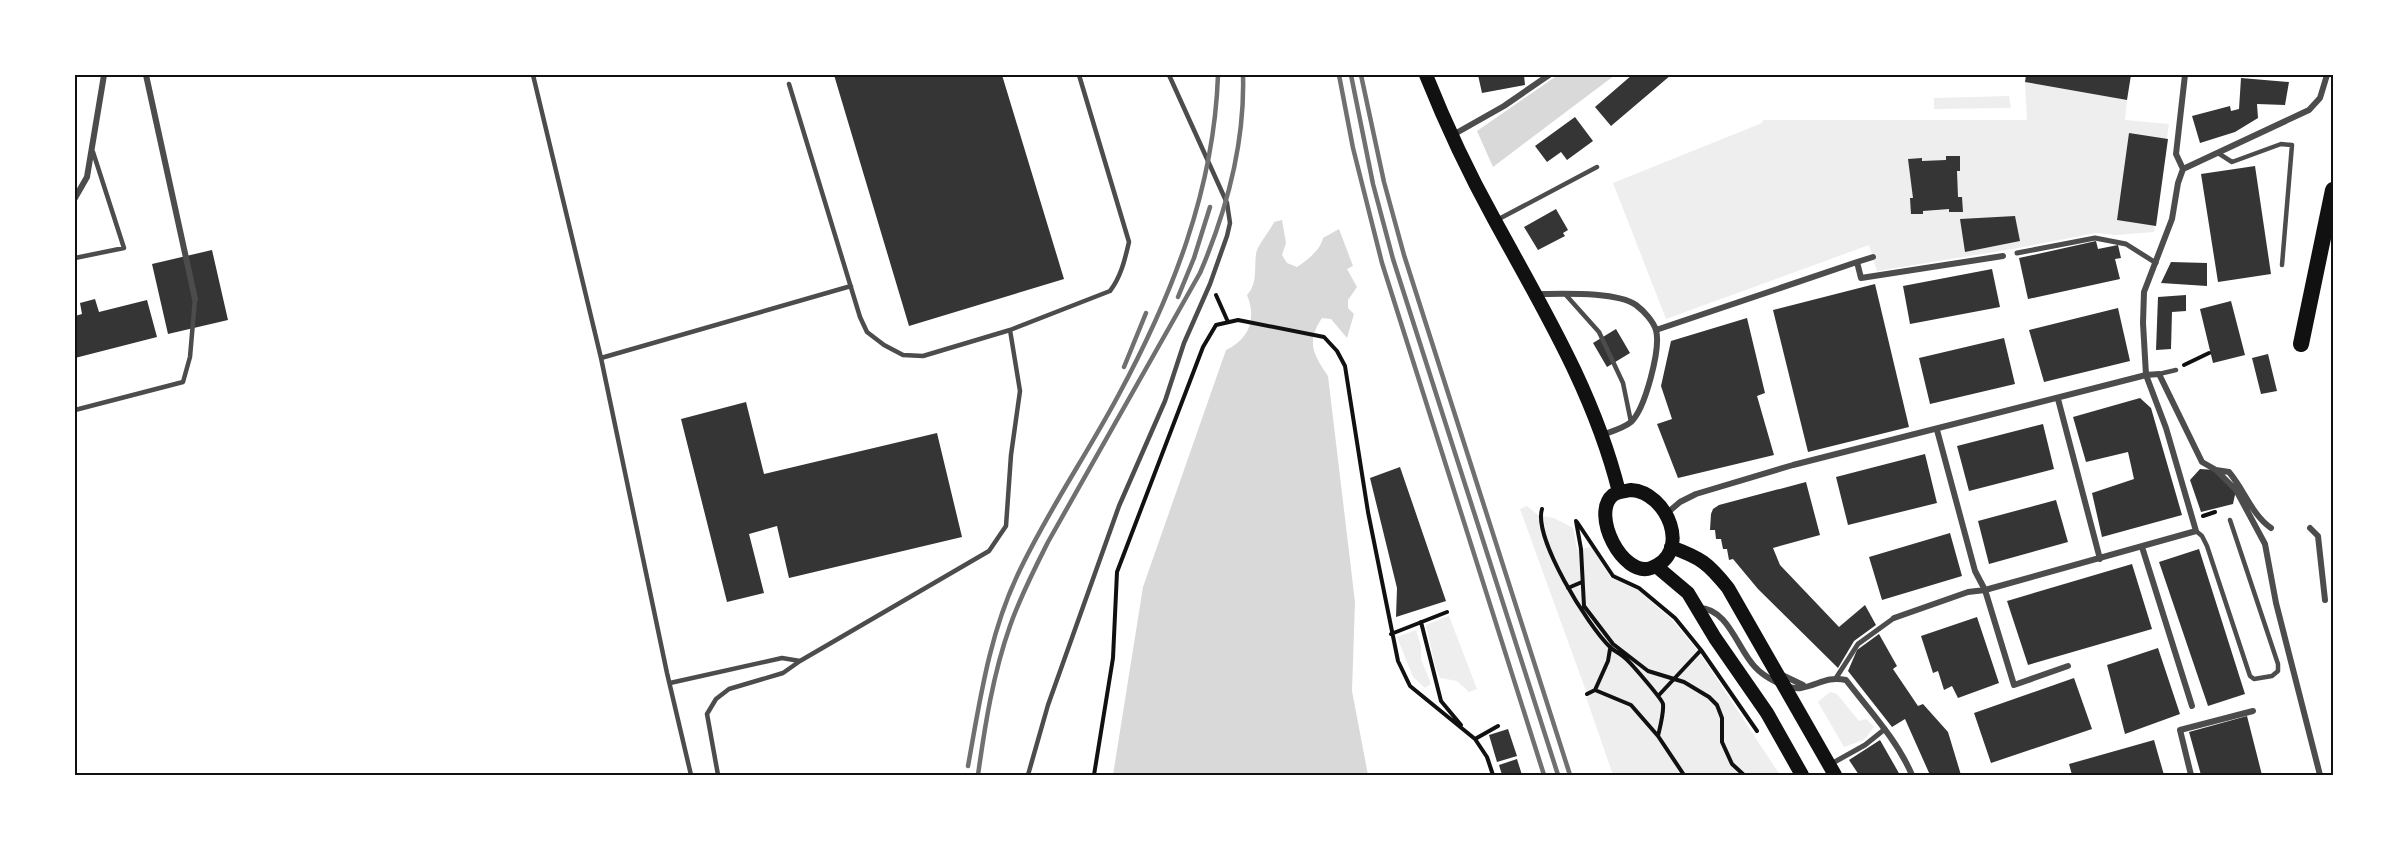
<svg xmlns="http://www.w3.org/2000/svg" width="2408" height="850" font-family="Lora,serif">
	<rect width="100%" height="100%" fill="#fff"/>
	<!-- green -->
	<path fill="#eee" d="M2025,82L2127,100L2125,120L2169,124L2154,232L2116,235L2096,233L2018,248L1877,271L1869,245L1666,319L1613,183L1762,123L1763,120H2027Z
		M2009,96L2011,108L1934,109V98Z
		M1527,506L1538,515L1554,518L1573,528L1577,549L1592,547L1610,577L1638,590L1673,621L1699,652L1780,775H1613L1586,697H1588L1587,694L1520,509Z
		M1449,616L1477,689L1469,692L1457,681L1440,678L1435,665L1426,625Z
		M1416,630L1421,646V659L1431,684L1425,688L1413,677L1397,637Z
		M1830,692L1837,694L1859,721L1866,719L1874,727L1864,740L1844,747L1818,702Z"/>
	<!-- water -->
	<path fill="#d9d9d9" d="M1558,75H1615L1493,167L1477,131Z
		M1282,220L1286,243L1282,255L1287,263L1297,267C1307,260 1320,251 1323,238L1339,229L1353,266L1347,269L1357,287L1348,300V308L1354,314L1347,338L1331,319L1322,318C1306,342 1313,354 1328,376L1355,602L1352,691L1368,775H1113L1143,587L1226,350C1249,339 1257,319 1247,295C1258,283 1254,269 1256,254C1257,246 1270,231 1274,222Z"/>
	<!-- building -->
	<path fill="#353535" d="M834,75H1002L1064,279L909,326Z
		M1478,75H1524L1525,85L1482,93Z
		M1632,75H1671L1611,126L1595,107Z
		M2026,75H2131L2127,100L2025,82Z
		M2241,78L2289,82L2285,105L2257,104L2258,118L2235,132L2200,143L2192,116L2230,106L2231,111L2239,109Z
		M1575,117L1593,141L1567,160L1561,152L1547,162L1535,146Z
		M2129,133L2168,139L2156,226L2117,220Z
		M1946,156H1960V171H1957L1958,197H1962L1963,212H1949V209L1923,211V214H1911L1910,198H1913L1908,159L1922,158V161L1946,160Z
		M2255,166L2271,274L2218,282L2201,174Z
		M1556,209L1568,230L1563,233L1565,236L1538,250L1524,227Z
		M2015,216L2020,241L1965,252L1960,219Z
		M2096,241L2098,249L2118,245L2121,258L2115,259L2120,279L2028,299L2019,258Z
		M212,250L228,320L168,334L152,264Z
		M2171,262L2207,263V286L2161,283Z
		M1992,269L2000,307L1910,324L1903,286Z
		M1875,284L1909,427L1808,452L1773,310Z
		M2186,295V311L2172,312L2171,349L2156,350L2158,297Z
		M95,299L99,312L147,300L157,337L75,358V316L82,314L80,303Z
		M2231,301L2245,355L2213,363L2200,309Z
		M2118,308L2130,361L2044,382L2029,330Z
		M1747,318L1765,393L1757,396L1774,455L1678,478L1657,424L1672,419L1661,386L1671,341Z
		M1616,329L1630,353L1607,367L1593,343Z
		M2004,338L2015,384L1930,404L1919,358Z
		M2268,354L2277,391L2261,394L2252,358Z
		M2140,398L2151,408L2182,515L2102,537L2092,493L2134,479L2128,452L2086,462L2073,417Z
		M746,402L764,474L937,433L962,537L789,578L777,526L749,534L764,593L727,602L681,419Z
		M2043,424L2054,469L1969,491L1957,446Z
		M1925,454L1937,503L1848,525L1836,477Z
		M1400,467L1446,601L1396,617L1397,588L1370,478Z
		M2200,469L2216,470L2236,490L2233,504L2201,512L2190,480Z
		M1806,482L1820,535L1773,548L1780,565L1839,627L1865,605L1876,625L1854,641L1838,668L1758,589L1733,559L1729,560L1727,549H1723L1721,539H1716L1715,530H1710L1711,514L1713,509L1719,505Z
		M2056,500L2068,542L1989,564L1978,521Z
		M1950,533L1962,576L1882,600L1869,557Z
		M2199,549L2245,694L2208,706L2159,562Z
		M2132,564L2152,629L2028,665L2007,601Z
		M1977,617L1999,683L1958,698L1952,686L1944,690L1938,671L1933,673L1921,636Z
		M1879,634L1897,666L1893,669L1918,706L1923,704L1948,732L1961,775H1930L1905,719L1892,727L1848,671L1857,650Z
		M2158,648L2180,714L2125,734L2107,665Z
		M2074,678L2092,729L1991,763L1974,713Z
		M2247,716L2262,775H2201L2189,732Z
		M1508,729L1517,756L1497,762L1489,735Z
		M1880,740L1900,775H1859L1849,760Z
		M2154,740L2164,775H2072L2069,764Z
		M1517,759L1522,775H1502L1499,765Z"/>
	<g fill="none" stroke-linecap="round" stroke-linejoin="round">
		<!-- path -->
		<path stroke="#111" stroke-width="4" d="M1216,295L1228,322
			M2184,365L2209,353
			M1542,509C1533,538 1588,626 1610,647C1614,651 1621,654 1625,658C1631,663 1662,699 1663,704C1664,713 1660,727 1658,736
			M2203,516L2215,512
			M1576,521L1581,549L1584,606L1613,644L1648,671L1684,682L1709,697L1717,705L1722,718V742L1732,764L1744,775
			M1577,522L1613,576L1639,588L1675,618L1701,650L1757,731
			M1568,588L1582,582
			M1421,622L1441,701L1461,725
			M1391,634L1447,612
			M1595,690L1608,661L1610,649
			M1587,694L1595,690L1631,705L1658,736L1684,775
			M1659,695L1701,650
			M1475,739L1498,726
			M1094,775L1113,658L1117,572L1203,347L1216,325L1238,320L1324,337L1337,351L1345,366L1368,512L1398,661L1410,686L1475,739L1487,757L1493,775"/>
		<!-- service -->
		<path stroke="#4c4c4c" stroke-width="4.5" d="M533,75L601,358L667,673L691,775
			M789,84L860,317L867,332L884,345L903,355L923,356L1010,330L1110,291C1121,277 1125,259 1129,242L1079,75
			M2218,153L2232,162L2281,144L2292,145L2282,265
			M1497,220L1597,167
			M75,258L124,248L93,152
			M1565,294L1599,332L1623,383L1631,422
			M601,358L851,286
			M2159,374L2176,370
			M75,410L183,382L190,357L195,299
			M2196,531L2202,536L2207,546L2250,676L2254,679L2272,676L2278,671V664L2230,520
			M670,683L782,658L800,661
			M718,775L707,714L716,699L729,689L783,673L800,661L989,551L1006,526L1011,455L1020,391L1010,330
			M1028,775L1048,705L1119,506L1165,401L1184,343L1210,284L1227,236L1230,223L1227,203L1169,75"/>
		<!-- pedestrian -->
		<path stroke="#4c4c4c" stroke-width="5" d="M2017,253L2095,238L2126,244L2156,263
			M1836,678L1858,644L1894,618
			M1831,764L1865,745L1885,729"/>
		<!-- minor -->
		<path stroke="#4c4c4c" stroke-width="6" d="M146,75L195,299
			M1451,136L1504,106L1549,75
			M2183,169L2176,154L2185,75
			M75,198L87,177L104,75
			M1857,262L1873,257
			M1536,294C1561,294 1616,291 1636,305C1644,311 1653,321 1656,330C1661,349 1645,409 1631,422C1624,428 1610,432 1602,435
			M1656,330L1857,262L1861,278L2003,256
			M2058,399L2100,559
			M1937,430L1975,571L1985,590L2014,685L2068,666
			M2216,470L2229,472C2245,491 2252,515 2271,528
			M1666,514L1680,502L1696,494L1793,465L2146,375L2159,374L2202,462L2216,470L2236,490L2265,544L2276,603L2320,775
			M2310,528L2318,536L2325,600
			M2142,547L2192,706
			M1699,608C1728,608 1738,650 1755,667C1764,677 1787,690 1801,688C1819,685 1826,676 1846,680C1870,711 1897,740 1912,775
			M1894,618L1968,592L1985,590L2196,531L2166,428L2146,375L2143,323L2144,292L2172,219L2178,183L2183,169L2309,110L2320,98L2327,75
			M1780,674L1803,685
			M2191,775L2180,730L2253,711"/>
		<!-- primary -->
		<path stroke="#111" stroke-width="14" d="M1426,75C1446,125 1468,172 1494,219C1543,309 1594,392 1619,492
			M1631,490C1667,492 1693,553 1651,568C1623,578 1590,514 1613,495C1618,492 1625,491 1631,490Z
			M1671,547C1701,558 1708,563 1728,588L1835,775
			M1656,566L1688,593L1715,638L1767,713L1802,775"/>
		<!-- motorway -->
		<path stroke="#111" stroke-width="16" d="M2301,344L2333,190"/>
		<!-- rail -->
		<path stroke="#707070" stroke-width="4.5" d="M1339,75L1353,148L1382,263L1544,775
			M1351,75L1373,184L1393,259L1558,775
			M1361,75L1384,182L1404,255L1570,775
			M1178,297L1194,258L1210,207
			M1124,367L1146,313
			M968,766C980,700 989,635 1018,574C1047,512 1086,456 1118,396C1172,296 1214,190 1218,75
			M978,775C985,725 993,674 1010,626C1020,597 1034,570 1048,542L1200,273C1227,210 1245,144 1243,75"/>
	</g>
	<!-- border -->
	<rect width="2408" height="850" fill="none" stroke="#ffffff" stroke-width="153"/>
	<rect x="76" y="76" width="2256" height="698" fill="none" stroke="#111" stroke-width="2"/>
</svg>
